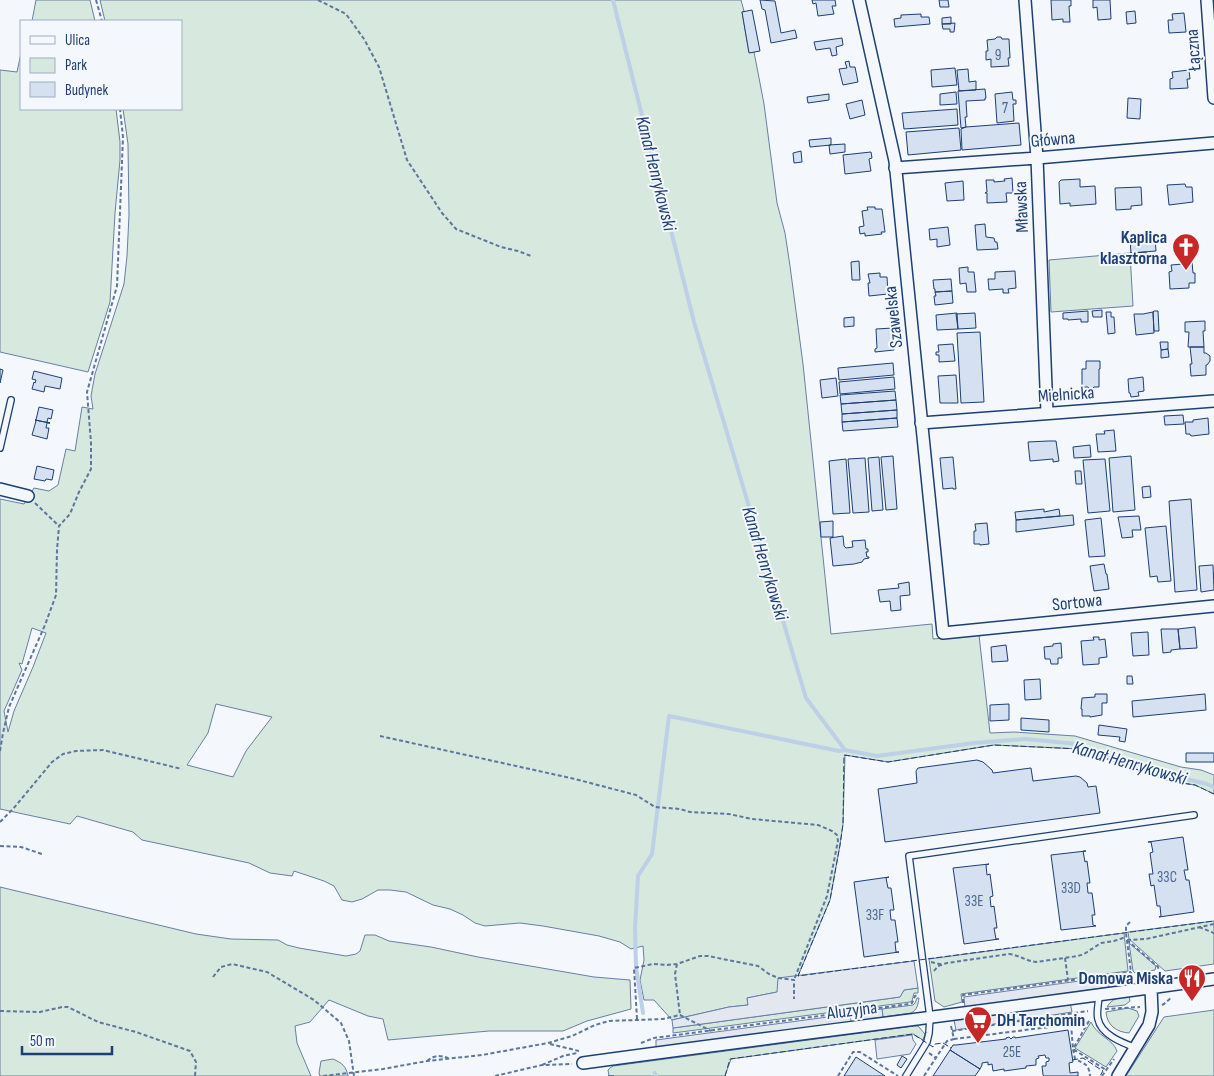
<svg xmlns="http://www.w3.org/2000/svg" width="1214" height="1076" font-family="'Sofia Sans Condensed',sans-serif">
	<rect width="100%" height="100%" fill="#f4f7fb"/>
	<!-- green -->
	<path fill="#d7e8df" stroke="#687fa3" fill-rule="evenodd" d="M36,0H90L95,21H32Z
		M100,0H741L744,11L742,12L749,52H754L764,104L777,203L785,233L790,266L803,364L831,634L932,624L933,639L979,635L990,733L1014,732L1075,736L1181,767L1201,770L1214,775V794L1195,785L1169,781L1080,749L994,745L888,762L845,755L843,824L840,845L830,900L798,976L777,992L747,998L748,1005L729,1007L672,1020L654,1000H644L640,980L644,960L643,946L631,949L620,942L599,936L543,926L520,923L485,926L475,923L463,915L450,909L433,905L406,892L390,890H378L362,899L352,902L342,900L334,886L324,881L294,871L292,876L270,873L249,863L142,840L133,832L77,816L70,824L0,809V499L24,504L34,488L49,491L58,485L66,449L75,451L82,407L93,409L91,396L95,374L124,284L127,256L129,215L128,144L123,109H181V21H105ZM32,628L46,633L33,667L14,711L8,732L4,711L22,670L19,663L22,664ZM216,704L272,717L246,751L233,777L187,765L208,733Z
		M21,53V109H116L120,142V160L115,213L110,302L88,372L0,352V70L17,72Z
		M1130,253L1133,306L1051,312L1049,260Z
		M0,887L196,934L231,939L278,940L287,945L299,948L346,956L356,954L360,951L365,935H375L389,941L431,947L478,957L594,977L630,980L631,1009L587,1021L563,1031H489L388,1040L383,1019L368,1016L329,1000L310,1022L295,1026L297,1043L311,1076H0Z
		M1214,921V964L1165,971L1129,939L1128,932Z
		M1124,933L1128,971L961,994L962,1002L944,1007L935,1001L929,959Z
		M1129,943L1156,966L1155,970L1135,973L1133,971Z
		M918,988V993H914L912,1001L910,1002L673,1033V1028L900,997L904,990Z
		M1129,996L1130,1001L1125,1005L1107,1007C1112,998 1119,998 1129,996Z
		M917,998H919C918,1005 917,1010 911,1013L883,1017L882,1009L913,1005L915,1003Z
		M1128,1008L1137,1011L1139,1016L1129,1033C1116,1032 1107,1025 1106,1012Z
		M1214,1010V1076H1126L1164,1017Z
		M1091,1022C1097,1036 1113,1039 1117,1051L1106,1067L1075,1048Z
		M914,1026H918L925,1034L923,1040L913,1034L731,1059L725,1076H609L608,1070L610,1068L613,1066Z
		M333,1059C342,1063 346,1066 348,1076H320L319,1073L321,1061Z"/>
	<!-- parking -->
	<path fill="#e3e8f0" stroke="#687fa3" d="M914,961L918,988L904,990L900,997L673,1028L672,1020L729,1007L748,1005L747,998L777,992L778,978Z
		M1108,977L1109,987L965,1008L964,997Z
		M1070,1002L1072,1012L956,1030L954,1020Z
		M882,1009L883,1018L860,1022L862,1018L861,1012Z
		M850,1014L851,1021L854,1023L654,1049L656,1046V1040Z
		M912,1035L913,1040L916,1044L910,1054L877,1059L875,1040Z"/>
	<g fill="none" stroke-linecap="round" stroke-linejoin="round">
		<!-- stream -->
		<path stroke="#bed0e5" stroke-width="4" d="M613,0L694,322L806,698L845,750L877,756L974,743L1026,739L1077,744L1165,774L1207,784L1214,787
			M643,1013L636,967L635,928L638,876L652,854L669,716L839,751L845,750
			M655,1073L656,1076"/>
	</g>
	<!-- building -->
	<path fill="#d5e0f0" stroke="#1d3f73" d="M760,0L775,1L781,33L795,30L797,38L771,43L765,10L762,9Z
		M812,0H835L836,6H832L834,14L818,16L816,3L813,4Z
		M939,0H948L949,7H940Z
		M1051,0H1071V6H1069L1070,22H1063V19L1052,20Z
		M1093,0H1110L1111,19L1098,20L1097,7L1093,8Z
		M752,10L760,51L749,53L742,12Z
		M1135,11L1136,23L1127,24L1126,12Z
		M1184,13L1186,32L1169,33L1168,20H1173L1172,14Z
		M921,14V17H929L930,24L895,27L894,19L901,18V15Z
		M951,17V24H942V18Z
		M955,23L954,32H950V29H943L942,24Z
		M997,37H1001L1002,39H1009L1010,58H1008L1009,66L991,67V59L986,60V51H988L987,40L995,39Z
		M842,38L843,45L836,47L837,55L832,56L830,48L816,50L814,42Z
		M849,61L850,67H855L858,82L843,85L839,69L847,68L845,62Z
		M955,68L957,85L932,87L931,70Z
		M968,69L969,82L976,81V90L959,91L957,70Z
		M1189,70L1190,79H1187L1188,88L1170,89V79L1173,78L1172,72Z
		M985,89L986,98H985V100L966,101L967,117H965L966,127L961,128L958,91Z
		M956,92L957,104L940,105V94Z
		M1012,92L1013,100H1016V104H1013L1014,121L997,123L995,94Z
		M829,94V100L808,103L807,97Z
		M1128,98L1141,99L1140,119L1127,118Z
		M862,100L865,115L850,119L846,104Z
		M957,109L958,125L904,129L902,113Z
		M1019,123L1021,145L962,150L961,129L966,127Z
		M959,128L961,150L908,155L906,132Z
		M831,138V145L810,147L809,140Z
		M845,144V152L830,154L829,145Z
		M801,151L802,162L794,163L793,153Z
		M871,152L872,158L869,159L871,171L845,174L843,155Z
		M1012,178L1013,193H1006L1007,202L987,203V193H985L987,192L986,180H994V182L1005,181L1004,179Z
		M1080,179V187L1095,186L1096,204L1070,206V203L1060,204L1059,182L1061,180Z
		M963,181L964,200L947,201L945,183Z
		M1185,184L1186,187H1192L1193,202L1169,205L1167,185Z
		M1141,187L1142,205L1131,206V209L1116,210L1115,188Z
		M867,207H875V209H882L885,232H881L882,234L865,236V233L860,234L859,227L864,226L862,211L868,210Z
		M985,224L986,237L994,238L995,242H997L998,249L977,250L975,225Z
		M948,227L950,245L937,247V239L930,240L929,229Z
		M1155,238L1156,251L1131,253L1130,240Z
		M1146,252L1147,260L1130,262V253Z
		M859,261L860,280H852L851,262Z
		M1192,262L1193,273H1195V283H1189V288L1170,289L1169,272L1172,271L1171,265L1183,264V263Z
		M968,267V272H974L976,292H967L966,283L960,284L959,268Z
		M1015,271L1016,288L1008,289L1009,293H1003V289L989,290L988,279H995V272Z
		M880,273V277H887L888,294L869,296L868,283H870L868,274Z
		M951,279L952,291L935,292V289H934L933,280Z
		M952,291L953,303L935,305L934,296H936L935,292Z
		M1102,310V317H1093L1092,311Z
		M1088,311V322H1081V319L1068,320V319H1063V313Z
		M1154,311H1158L1159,331H1154L1153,312Z
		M1106,312H1111V317H1114L1115,333L1108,334Z
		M1153,312L1154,333L1136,335L1134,314H1143Z
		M957,313L958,329L937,330L936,315Z
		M975,313L976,328L958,329L956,314Z
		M854,317V326L844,327V318Z
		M1205,321V331H1203L1204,347H1188L1189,332H1185V322Z
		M893,328L894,350L875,352V349L877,348L876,329Z
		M980,332L984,402L961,403L957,333Z
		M1160,342H1168V349L1161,350Z
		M953,344L955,361L939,362V355H936V352H939L938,345Z
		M1190,347H1204V353H1206L1210,356V361L1207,365H1206V375L1191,376L1190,364H1192Z
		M1168,349L1169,357L1161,358V350Z
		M1086,361H1100V369H1099V387H1094L1092,389H1089L1088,387H1082V369H1086Z
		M893,363L894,375L839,380L838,368Z
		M0,369L3,370L0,383Z
		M34,371L62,378L60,389L45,386L44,392L32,389L34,382L35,383L36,380L32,379Z
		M956,375L958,403H940L938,376Z
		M894,377L895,389L840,394L839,382Z
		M1143,377L1144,391L1138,392L1139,396L1131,397L1130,393H1129L1128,379Z
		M836,378L838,396L822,398L820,380Z
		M895,391L896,400L841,404L840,395Z
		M896,400L897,410L842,414L841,404Z
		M39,407L53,410L51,419L48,418L47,422L50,423L35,420H36Z
		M897,410V418L842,422V414Z
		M1183,415L1184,424L1165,425L1164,416Z
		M897,418L898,427L843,431L842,422Z
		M1208,418L1209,434L1192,436L1190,435V434H1186L1185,422H1193V420Z
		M35,420L50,423H47L46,428H49L47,439L32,435L36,421Z
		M1114,430L1116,451L1098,452L1096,434H1105L1104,431Z
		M1048,441H1056L1059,461L1053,462V459L1030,461L1028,442Z
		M1090,445L1091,457L1074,458L1073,447Z
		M893,456L897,509L886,510L881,457Z
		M1131,456L1135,510L1113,512L1109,458Z
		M879,457L883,510L872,511L868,458Z
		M953,457L956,489H953V488L943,489L940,458Z
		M865,458L869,512L853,513L848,459Z
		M846,459L850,513L833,514L829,461Z
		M1105,459L1110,511L1088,513L1083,460Z
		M37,466L54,470L52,480L46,479L45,481L34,479Z
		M1075,471H1081L1082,484H1076Z
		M1150,486L1151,497L1143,498L1142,487Z
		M1191,499L1197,590L1175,592L1169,501Z
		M1044,509V512L1059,509L1060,516L1016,520L1015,512Z
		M1073,515L1074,525L1016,532V520Z
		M1139,516L1141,530H1132L1133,537L1122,538L1118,517Z
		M1101,518L1105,556L1089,557L1085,520Z
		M833,521V537H821L820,522Z
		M987,523L989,544L980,545V544H974V531H976L975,524Z
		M1166,526L1171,581L1158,582L1157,576L1150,577L1145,528Z
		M843,536L844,546L846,548L853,547L852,541L865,540L866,549H868V552H866L867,557H869V558L864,559L862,562L854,564L833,566L830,538Z
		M1104,564L1106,574H1107L1109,589L1094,591L1090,566Z
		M1213,565L1214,590L1201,592L1199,566Z
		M909,582L910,595L900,596L901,610L891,611L890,601L880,602L878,590L899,588L898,584Z
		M1195,627L1197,648L1180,649L1178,629Z
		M1161,629H1178L1180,649L1171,650V652L1163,653Z
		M1148,632L1149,655L1133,656L1131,633Z
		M1093,637H1099V640L1105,639L1107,657L1099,658V664L1083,665L1081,641L1094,640Z
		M1061,643L1062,658H1058V664H1051L1050,659H1045L1044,647L1053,646V644Z
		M1006,645L1008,661L992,662L991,647Z
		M1127,676H1132L1133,684H1127Z
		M1040,679L1041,699L1025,700L1024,680Z
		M1095,694H1107V703H1102V715L1090,717V716H1082V709H1081L1082,698L1095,697Z
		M1205,694L1206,710L1133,717L1132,701Z
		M1009,704V720L990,721V705Z
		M1021,718L1049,720V732L1021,730Z
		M1099,725L1127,729L1125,742L1119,741L1120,737L1098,735Z
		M1186,753H1214V762H1186Z
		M977,760L983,762L992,770L993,773L1031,768L1033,781L1076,776L1080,777L1087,783L1088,787L1096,786L1100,813L885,842L878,789L917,783L916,771L918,768Z
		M1183,837L1188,870H1184L1186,880H1189L1194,912L1159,917L1161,916L1160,906H1157L1154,885L1151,886L1149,874H1153L1150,853L1153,852L1151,842H1148Z
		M1083,851L1085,862L1087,861L1090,883H1087L1088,893H1092L1095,915H1092L1093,925L1096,926L1061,930L1051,855L1086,851Z
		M989,864L986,865L987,875L990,874L993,896L990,897L991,907L994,906L997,928H994L996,939H999L964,944L953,868Z
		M889,877L886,878L888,888H891L894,910H890L891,920H895L898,942H895L896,952H899L864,957L854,882Z
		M1068,1030L1073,1062L1069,1063L1070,1073L1078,1072V1076H1044L1043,1075L1042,1066H1046V1062L1049,1061V1058H1046L1045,1055L1038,1056L1039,1058L1036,1059V1065L1026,1066V1068L1004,1071V1069L993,1071L992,1064L988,1065V1062L982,1063V1065L980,1069L950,1050L953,1045H956L1006,1039V1038L1009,1037L1011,1039L1013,1037H1015V1038Z
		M950,1050L980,1069L975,1076H933Z
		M902,1056L907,1059L901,1068L897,1065Z
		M856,1057L885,1076H844Z"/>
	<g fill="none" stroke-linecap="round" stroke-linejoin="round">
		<!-- lane casing -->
		<g stroke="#1d3f73" stroke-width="8">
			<path id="lane" d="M0,448L11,400
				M1099,995C1099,1002 1096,1012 1098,1019C1101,1035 1123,1043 1136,1048
				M906,1076L927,1042L929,1033L930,1017L909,856L1194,815"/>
		</g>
		<!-- street casing -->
		<g stroke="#1d3f73" stroke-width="14">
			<path id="street" d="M859,0L895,161L943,633L1214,606
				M1025,0L1037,158L1047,413
				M1207,0L1214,98
				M895,168L1037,158L1214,143
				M921,423L1214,401
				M0,489L28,496
				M583,1063C794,1034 1004,1009 1214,979
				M1118,1076L1149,1025L1152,1012L1151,988"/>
		</g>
		<!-- path -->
		<path stroke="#5e769c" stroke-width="2" stroke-dasharray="4 2.5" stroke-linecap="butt" d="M96,0L102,21
			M318,0L346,14L364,39L379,67L407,160L442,213L456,229L501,247L518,251L531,256
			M35,503L59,526
			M380,736L575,779L636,795L655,807L680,809L690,812L729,814L752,819L818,825L832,831L837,835L838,841L827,896L794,980
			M0,751L3,733L9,707L45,625L56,595L57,550L59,526L70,514L79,492L91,469V443L87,392L117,286L123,137L120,109
			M0,822L13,809L52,762L63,754L76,751L103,750L182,769
			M0,846L21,847L42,854
			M1130,922L1126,926V933L1132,980
			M1199,927L1214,933
			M1127,940L1146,939L1214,924
			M1127,940L1158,967L1160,975
			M1065,958L1068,980
			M931,962L939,964H942
			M677,964L675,974L680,1015
			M934,971L938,966L947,963L1009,954C1019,955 1026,961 1036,962L1078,956L1084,954L1101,943L1114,941L1126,937
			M213,977L221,967L232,964L267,972L314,1000L341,1023L349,1041L354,1076
			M963,1003V995L1131,972
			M1162,1005L1164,1004L1172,997
			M1105,1009L1140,1007
			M0,1011L40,1012L62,1007H68L98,1022L136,1032L190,1051L196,1062L195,1076
			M1063,1015L1064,1024
			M637,1019L634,968L653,964L667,965L677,964L700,956H708L758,966L769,974L778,978L794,980V999
			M1038,1019L1040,1028
			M1089,1021L1073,1049L1075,1059C1085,1064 1089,1064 1090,1076
			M1071,1024L1073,1049L1106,1070
			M951,1026L954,1039L1089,1022
			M952,1031L1088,1011
			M641,1043L654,1038L909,1004L912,1003L915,996L918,995
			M550,1044L579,1051
			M929,1053L936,1058
			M427,1061C435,1055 439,1055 448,1058
			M542,1065L563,1056L577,1053
			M323,1076L383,1069L427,1061L482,1055L548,1043L572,1036L595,1025L609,1021L663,1019L680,1015L711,1031
			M495,1076L542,1065L572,1064
			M838,1076L853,1052H860L898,1076
			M924,1076L947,1041L954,1039
			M1102,1076L1114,1059"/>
		<!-- lane -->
		<use href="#lane" stroke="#f4f7fb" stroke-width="5.5"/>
		<!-- street -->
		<use href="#street" stroke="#f4f7fb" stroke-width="11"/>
		<!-- fence -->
		<path stroke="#1d3f73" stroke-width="1" stroke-dasharray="6 2.5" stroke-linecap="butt" d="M1214,794L1195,785L1169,781L1080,749L994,745L888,762L844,755L843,824L840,845L830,900L798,976L1214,921
			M1072,1060L1083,1058L1103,1071L1100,1076
			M608,1076H614
			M725,1076L730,1059L913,1034L933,1047L935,1044L943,1043L951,1048"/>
	</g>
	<!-- icons -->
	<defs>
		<g id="church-pin" transform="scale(1.4375)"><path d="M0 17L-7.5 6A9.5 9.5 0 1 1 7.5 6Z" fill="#c62828" stroke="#f4f7fb"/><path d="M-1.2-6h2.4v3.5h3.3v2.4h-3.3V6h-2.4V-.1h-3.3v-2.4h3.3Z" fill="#fff"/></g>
		<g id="restaurant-pin" transform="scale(1.4375)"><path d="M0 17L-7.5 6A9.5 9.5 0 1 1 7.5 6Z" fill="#c62828" stroke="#f4f7fb"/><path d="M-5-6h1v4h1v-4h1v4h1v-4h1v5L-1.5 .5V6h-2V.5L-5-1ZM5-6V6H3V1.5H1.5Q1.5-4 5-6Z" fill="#fff"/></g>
		<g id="supermarket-pin" transform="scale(1.4375)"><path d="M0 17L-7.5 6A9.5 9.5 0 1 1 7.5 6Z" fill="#c62828" stroke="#f4f7fb"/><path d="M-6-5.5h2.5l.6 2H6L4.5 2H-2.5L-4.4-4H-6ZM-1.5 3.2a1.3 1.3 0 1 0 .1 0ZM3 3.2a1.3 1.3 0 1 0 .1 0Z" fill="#fff"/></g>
	</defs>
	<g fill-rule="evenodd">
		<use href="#church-pin" x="1186" y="247"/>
		<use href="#restaurant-pin" x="1192" y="978"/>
		<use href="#supermarket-pin" x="978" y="1020"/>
	</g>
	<g text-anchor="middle" stroke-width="4" stroke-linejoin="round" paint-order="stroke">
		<!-- number labels -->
		<g font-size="15" fill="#4b6792">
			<text x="998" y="60">9</text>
			<text x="1005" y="113">7</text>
			<text x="1167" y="882">33C</text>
			<text x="1071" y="893">33D</text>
			<text x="974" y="906">33E</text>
			<text x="875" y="920">33F</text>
			<text x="1012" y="1057">25E</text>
		</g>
		<!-- street labels -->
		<g font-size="18" fill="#1d3f73" stroke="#f4f7fb">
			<text transform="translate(1193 50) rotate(-94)" y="6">Łączna</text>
			<text transform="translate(1053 139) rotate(-5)" y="6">Główna</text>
			<text transform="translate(1021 207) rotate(-92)" y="6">Mławska</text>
			<text transform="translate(893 317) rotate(-96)" y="6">Szawelska</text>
			<text transform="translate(1066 394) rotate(-4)" y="6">Mielnicka</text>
			<text transform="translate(1077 602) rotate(-6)" y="6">Sortowa</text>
			<text transform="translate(852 1010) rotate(-7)" y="6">Aluzyjna</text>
		</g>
		<!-- poi labels -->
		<g font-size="18" font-weight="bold" fill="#1d3f73" stroke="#f4f7fb" text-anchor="end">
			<text x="1167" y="243">Kaplica<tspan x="1167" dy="21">klasztorna</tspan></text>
			<text x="1173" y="984">Domowa Miska</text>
			<text x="997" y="1026" text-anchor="start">DH Tarchomin</text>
		</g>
		<!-- water labels -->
		<g font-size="19" font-style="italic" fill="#1d3f73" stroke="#f4f7fb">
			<text transform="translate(657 173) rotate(76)" y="7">Kanał Henrykowski</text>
			<text transform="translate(766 563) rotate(73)" y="7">Kanał Henrykowski</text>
			<text transform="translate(1130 762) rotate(16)" y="7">Kanał Henrykowski</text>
		</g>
	</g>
	<!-- legend -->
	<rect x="20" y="20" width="162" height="90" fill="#f4f7fb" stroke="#9eadc5"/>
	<rect x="30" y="36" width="25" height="8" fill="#f4f7fb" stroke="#9eadc5"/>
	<text x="65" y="45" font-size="15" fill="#1d3f73">Ulica</text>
	<rect x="30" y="58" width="25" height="15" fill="#d7e8df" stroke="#9eadc5"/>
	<text x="65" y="70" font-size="15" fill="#1d3f73">Park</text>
	<rect x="30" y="82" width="25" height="15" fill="#d5e0f0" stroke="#9eadc5"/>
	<text x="65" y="95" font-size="15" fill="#1d3f73">Budynek</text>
	<!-- scale -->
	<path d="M22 1046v8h90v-8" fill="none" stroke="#1d3f73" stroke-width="2.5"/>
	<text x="30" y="1046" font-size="15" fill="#1d3f73" stroke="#f4f7fb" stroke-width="4" paint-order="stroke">50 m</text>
</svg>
